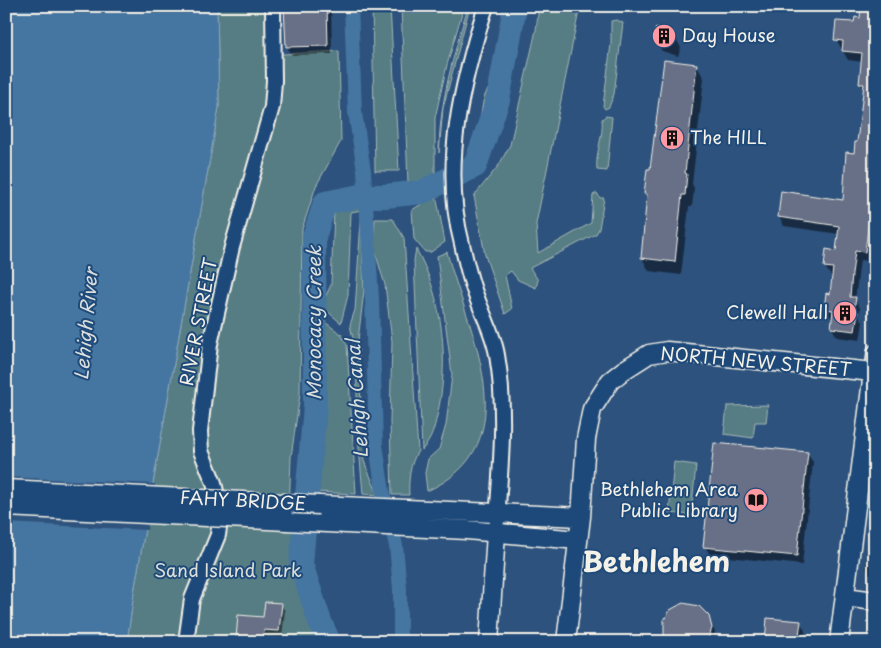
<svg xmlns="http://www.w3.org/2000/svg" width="881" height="648" font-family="'Playpen Sans',sans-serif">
	<rect width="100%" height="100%" fill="#2d527d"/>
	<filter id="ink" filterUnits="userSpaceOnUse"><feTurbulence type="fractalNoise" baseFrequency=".02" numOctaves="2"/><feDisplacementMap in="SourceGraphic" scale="10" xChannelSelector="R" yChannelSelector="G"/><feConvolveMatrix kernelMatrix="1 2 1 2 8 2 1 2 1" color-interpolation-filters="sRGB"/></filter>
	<g filter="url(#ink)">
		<!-- green -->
		<path fill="#567d83" stroke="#a5b7b6" d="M217,6H266L268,50L284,54L339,51L341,141L316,186L302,229L300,394L291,457L289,513L300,572L327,642H127L134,592L219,107Z
			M372,6H390L399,171H375Z
			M401,6H464L447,65L435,118V177L408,183Z
			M468,6H470L443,108L439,153C439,102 454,55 468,6Z
			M508,6H510L491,102L477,135L484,97L493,80Z
			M539,6H580L536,224L538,253L591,223L593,195L597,193L600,198H604L599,229L596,234L530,268L538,280L536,288L518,280L511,271L505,275L512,309L505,314L485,255L474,196L499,165L510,145L536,30Z
			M617,20L623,23L614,94L609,107L605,109L603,106L611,44V21Z
			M606,116L612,117L607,171L597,170C595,152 604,136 602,119Z
			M436,195L445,242L431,252H425L414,239L412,210Z
			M348,202L363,204L362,210L351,212L348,295L341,323L321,306L331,285L334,211Z
			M375,219H393L404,238L418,451C410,463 408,481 409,495H392L390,421L392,341L385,285L374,248Z
			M361,221L364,291L358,340L362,426L364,461L378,495L363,494L358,436L356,352L350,325L355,310Z
			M416,249C443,296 450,363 437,416C434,429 432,439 422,450L414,260Z
			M447,252C467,330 532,444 427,491L425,473L428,459L439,449L446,425L452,375L437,256Z
			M322,320L341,334L347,345L356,494L315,492L316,437L325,400L319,361Z
			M768,405L766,422H755L753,438L724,434L727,406Z
			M674,462L696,465L691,515L669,513Z"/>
		<!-- water -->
		<path fill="#4475a1" stroke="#8aa7bd" d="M6,6H217L219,107L134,592L127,642H6Z"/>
		<!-- pier -->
		<path fill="#2d527d" d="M6,477L155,484L147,530L6,523Z"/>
		<!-- shadow -->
		<path fill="#0007" d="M286,6H331L332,54L292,55L287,47Z
			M875,6V221L869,261L860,260L857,284L855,299L860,308L859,316L863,322L860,340L837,337L832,328L833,318H831L825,308L831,295L833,276H831L825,267L837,252L839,234L784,226L779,216L844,201L859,144L865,91L860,83L863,62L848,60L836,39Z
			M674,35L681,48L678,56L662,51L655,38Z
			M696,65L704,78L692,184L694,188L692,207H689L681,275L649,271L642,258L648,198L646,194L651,170Z
			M807,454L813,462L802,565L710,555L705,546Z
			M875,490V574H869L866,568Z
			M281,605L285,611L282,637L267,636L266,642H239L237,638Z
			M709,621L715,632L714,642H669Z
			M800,622L805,631L804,642H766Z"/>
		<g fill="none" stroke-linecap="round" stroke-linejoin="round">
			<!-- canal -->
			<path stroke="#4475a1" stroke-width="14" d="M351,6L355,112L364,171L372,298L376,445L383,492L396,546L400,589V642"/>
			<!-- river -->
			<path stroke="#4475a1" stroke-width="24" d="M329,642L320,622L301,564L315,406L314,237L325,203L360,196H385L422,192L475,166L498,100L515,6"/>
		</g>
		<!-- building -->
		<path fill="#677088" stroke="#f4f1e8" d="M284,6H327L328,46L286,47Z
			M861,6H875V173L865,252L855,251L852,274L850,297H856L854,311L858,312L855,331L831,328L833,310L824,309L826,293L830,294L833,268L824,267L826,249L836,251L839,226L778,217L781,191L843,200L846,152L854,153L855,142H857L864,84H859L862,53L842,51L843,41L834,40L836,21L854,22L855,17L860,18Z
			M656,28L674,34L671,44L653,38Z
			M664,60L697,64L685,173L687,174L685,195H682L675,262L641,258L647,194H644L647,169H650Z
			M714,443L808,452L797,556L703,547Z
			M265,602L282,603L279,631L264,630L263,641L236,639L238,615L263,617Z
			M683,603L699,606L709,616L712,628L707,642H667L664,635V620L670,610Z
			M767,618L801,621L798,642H765Z"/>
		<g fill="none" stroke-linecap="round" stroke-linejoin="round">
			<!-- minor casing -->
			<g stroke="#f4f1e8" stroke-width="18">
				<path id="minor" d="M486,6C462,82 441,165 462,244C466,262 470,281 477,298C484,317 494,336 497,355C507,413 500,475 496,533
					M873,372L875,352
					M186,642L192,599L218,535L221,513L214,483L201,451L200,431L210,344L232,247L272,107L274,81L273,6"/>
			</g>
			<!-- major casing -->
			<g stroke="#f4f1e8" stroke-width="21">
				<path id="major" d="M319,505L581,517
					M287,521L467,530L578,540
					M845,597L875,601
					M489,642L496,533
					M566,642L581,517L586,439L592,409L610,381L624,370L649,354L667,351L873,372L839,642"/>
			</g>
			<!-- minor -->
			<use href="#minor" stroke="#1f4a7a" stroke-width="14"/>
			<!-- major -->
			<use href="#major" stroke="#1f4a7a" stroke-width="18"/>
			<!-- major-bridge casing -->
			<g stroke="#f4f1e8" stroke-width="21" stroke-linecap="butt">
				<path id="major-bridge" d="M6,489L319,505
					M6,507L287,521"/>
			</g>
			<!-- major-bridge -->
			<use href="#major-bridge" stroke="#1f4a7a" stroke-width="18"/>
		</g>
	</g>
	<!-- icons -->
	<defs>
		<g id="building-disc" transform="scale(1.25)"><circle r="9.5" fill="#ff9aa2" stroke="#1f4a7a"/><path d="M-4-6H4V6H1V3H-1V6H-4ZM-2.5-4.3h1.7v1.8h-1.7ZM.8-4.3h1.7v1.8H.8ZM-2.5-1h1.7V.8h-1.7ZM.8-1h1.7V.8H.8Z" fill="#111"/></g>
		<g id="library-disc" transform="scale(1.25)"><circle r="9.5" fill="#ff9aa2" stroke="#1f4a7a"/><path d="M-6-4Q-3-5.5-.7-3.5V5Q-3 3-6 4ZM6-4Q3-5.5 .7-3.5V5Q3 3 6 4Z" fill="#111"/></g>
	</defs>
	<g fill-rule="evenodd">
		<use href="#building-disc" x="664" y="36"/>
		<use href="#building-disc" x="672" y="138"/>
		<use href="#building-disc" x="845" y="313"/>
		<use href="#library-disc" x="756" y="500"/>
	</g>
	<g text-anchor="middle" stroke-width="4" stroke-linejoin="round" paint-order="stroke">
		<!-- poi labels -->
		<g font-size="18" fill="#f4f1e8" stroke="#1f4a7a" text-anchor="start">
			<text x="682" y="42">Day House</text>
			<text x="690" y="144">The HILL</text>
			<text x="828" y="319" text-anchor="end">Clewell Hall</text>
			<text x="738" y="496" text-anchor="end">Bethlehem Area<tspan x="738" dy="21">Public Library</tspan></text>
		</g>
		<!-- street labels -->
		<g font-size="18" fill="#f4f1e8" stroke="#1f4a7a">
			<text transform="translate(199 322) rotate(-79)" y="6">RIVER STREET</text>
			<text transform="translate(756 362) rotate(5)" y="6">NORTH NEW STREET</text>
			<text transform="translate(243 501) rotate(3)" y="6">FAHY BRIDGE</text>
		</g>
		<!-- park labels -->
		<g font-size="18" fill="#dce0d9" stroke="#1f4a7a">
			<text x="228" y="577">Sand Island Park</text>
		</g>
		<!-- water labels -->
		<g font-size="19" font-style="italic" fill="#dadedd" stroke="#1f4a7a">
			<text transform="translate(314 323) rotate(-90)" y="7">Monocacy Creek</text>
			<text transform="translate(86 324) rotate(-85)" y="7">Lehigh River</text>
			<text transform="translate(357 399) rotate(-94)" y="7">Lehigh Canal</text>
		</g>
		<!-- town labels -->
		<g font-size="28" font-weight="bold" fill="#f4f1e8" stroke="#1f4a7a">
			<text x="656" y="572">Bethlehem</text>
		</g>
	</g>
	<!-- margin -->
	<rect width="881" height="648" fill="none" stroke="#1f4a7a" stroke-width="25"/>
	<rect x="12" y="12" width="856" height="623" fill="none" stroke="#f4f1e8" stroke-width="2" filter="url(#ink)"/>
</svg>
